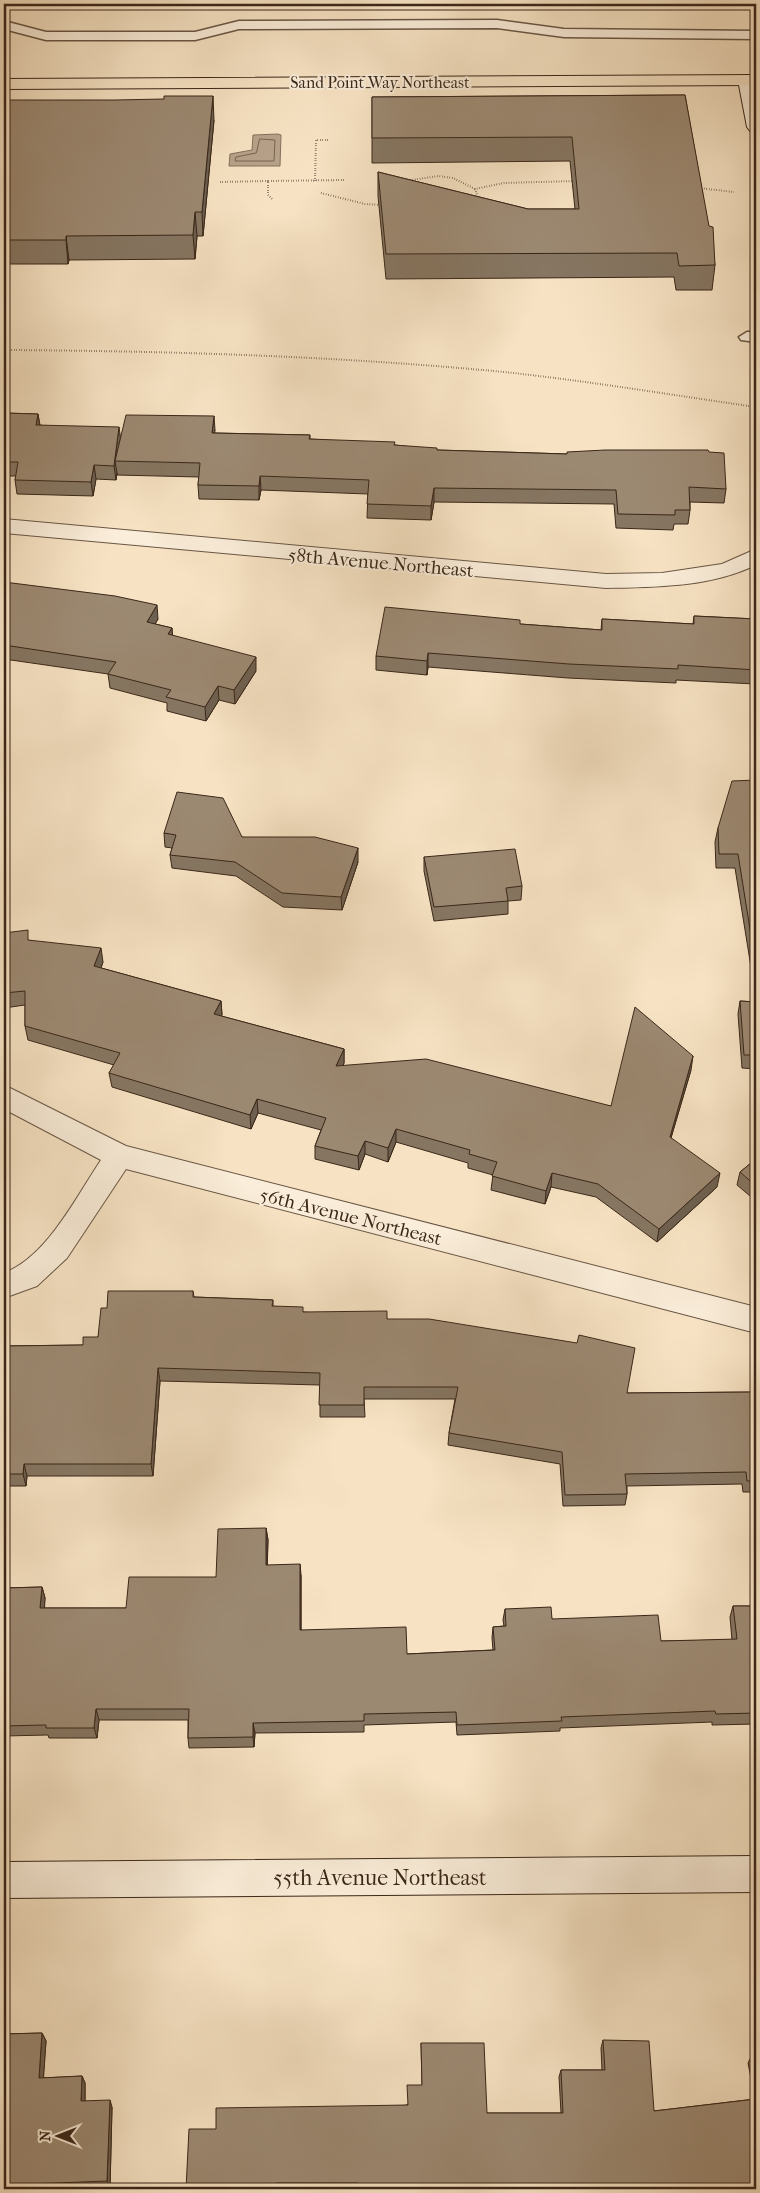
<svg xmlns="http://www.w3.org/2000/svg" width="760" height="2193" font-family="'IM FELL French Canon',serif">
	<rect width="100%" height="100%" fill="#f7e3c4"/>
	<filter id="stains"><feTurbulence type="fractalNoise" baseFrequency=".004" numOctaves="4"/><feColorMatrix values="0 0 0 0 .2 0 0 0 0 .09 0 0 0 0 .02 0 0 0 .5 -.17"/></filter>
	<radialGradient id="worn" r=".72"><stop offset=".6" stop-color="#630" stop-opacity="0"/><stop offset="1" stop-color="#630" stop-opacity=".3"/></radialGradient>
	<!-- water -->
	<path fill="#b7a38a" stroke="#85715d" d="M278,134L281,135L280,166H229L230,154L252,150L253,135Z"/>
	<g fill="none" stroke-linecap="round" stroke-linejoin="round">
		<!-- shore -->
		<path stroke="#786552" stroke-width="1" d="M260,139L275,140L274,161H235L236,157L256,153Z"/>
		<!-- lane casing -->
		<g stroke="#695644" stroke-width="3">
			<path id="lane" d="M497,20L564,29L756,31V39L564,37L497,28L239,29L195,40H46L4,29V21L46,32H195L239,21Z
				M747,332H756V342L741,340L739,337Z"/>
		</g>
		<!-- street casing -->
		<g stroke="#695644" stroke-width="2">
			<path id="street" d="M4,519L606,574L662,573L722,564L756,549V565C710,587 657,587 606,588L4,533Z
				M4,1085L126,1146L756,1307V1333L126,1169L67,1258L37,1286L4,1298V1273C47,1257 76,1197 101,1160L4,1109Z"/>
		</g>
		<!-- secondary casing -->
		<g stroke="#3a2719" stroke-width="2">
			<path id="secondary" d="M747,75L753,76L756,83V132L750,131L747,127L738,80L741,76Z
				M756,1856V1892L4,1898V1862Z"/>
		</g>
		<!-- primary casing -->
		<g stroke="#3a2719" stroke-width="2">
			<path id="primary" d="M756,75V85L4,89V79Z"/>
		</g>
		<!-- path -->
		<path stroke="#3a2719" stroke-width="2" stroke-dasharray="0.5 2" stroke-linecap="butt" d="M315,181L316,140H329
			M405,181L438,176L453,178L475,189L504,183L575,181
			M220,182L268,181
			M699,188L734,192
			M475,189L479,200
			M268,193V181L344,180
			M321,193L365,204L382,205
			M268,195L273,200
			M4,350C171,351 338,356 504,372C588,381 672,395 756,407"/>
		<!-- lane -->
		<use href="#lane" fill="#faedd9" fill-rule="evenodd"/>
		<!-- street -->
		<use href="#street" fill="#faedd9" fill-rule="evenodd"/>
		<!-- secondary -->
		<use href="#secondary" fill="#faedd9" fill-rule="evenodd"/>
		<!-- primary -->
		<use href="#primary" fill="#f7e3c4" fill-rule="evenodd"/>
	</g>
	<!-- wall -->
	<path fill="#867662" stroke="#3a2719" d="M685,95L715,265L712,290H676L674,277L386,279L378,196V172L528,209H575L570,161L372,163V97Z
		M4,100L214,120L203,236H197L195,259L69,260L68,264H4Z
		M4,413L38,414L40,425L120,438L215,430L214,433L310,435V439L395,445L437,450L567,454L709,452L726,489L724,503L690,502V510L688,524H674L673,530L616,528L614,504L434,502L431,520L367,518L368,494L261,490L259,500L199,499L198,485L199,477L117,475V473L116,480L96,479L93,496L17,494L15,480L16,476H4Z
		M4,582L158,619L155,624L172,628V635L256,671L235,704L219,700L206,721L167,711V703L110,688L108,674L4,659Z
		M694,616L756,619V678L755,684L676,680V683L568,678L428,667L427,675L376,670V656L520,624L601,630L602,619L693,624Z
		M756,780V998L735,868H716L715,842L718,828Z
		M164,833L242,837L358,862L342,910L283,907L236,876L172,868L170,855L172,848L165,847Z
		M424,857L522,886L521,900L508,901V914L434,921L424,871Z
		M4,933L103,962L101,968L221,1001L222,1015L221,1016L344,1049V1063L343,1066L611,1106L691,1070L671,1138L717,1187L657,1242L596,1197L551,1187L545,1204L491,1190L493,1175L468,1168V1163L396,1142L388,1162L365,1154L359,1170L315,1159V1146L321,1130L258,1113L251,1129L112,1087L109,1073L114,1065L28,1040L25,1026V1005L4,1008Z
		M740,1001L756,1002V1069L742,1068L738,1014Z
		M756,1159V1201L737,1185L740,1172Z
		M193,1291L194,1297L273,1300V1306L304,1312L387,1319L627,1393L756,1392V1492H743L742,1484L627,1486V1494L625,1505L563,1506L560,1464L448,1445L449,1433L455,1399H364L365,1417H320V1385L160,1381L153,1476H27L26,1486H4V1346L83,1345L98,1337L107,1308Z
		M266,1528L268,1540L267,1565L301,1575V1630L407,1654L493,1650L492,1638L493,1627L504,1626L503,1620L505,1609L552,1619L661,1641L732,1640L730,1617L733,1606H756V1724L712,1725V1722L560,1728V1731L457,1735L456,1722L364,1725V1732L255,1733L254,1747L189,1748L188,1738V1720H99L97,1738H49L48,1735L4,1736V1588L42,1587L45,1598L44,1608H126L216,1577Z
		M42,2033L46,2041L43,2078L82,2076L85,2083V2101L112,2107L110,2188L67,2189H4V2034Z
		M603,2040L654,2111L755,2099L748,2063L752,2055L756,2054V2189H187L216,2129L407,2105L422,2085L421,2043L487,2113H561L559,2077L561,2070H602L601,2048Z"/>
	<!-- shaded-wall -->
	<path fill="#6d6050" stroke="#3a2719" d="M213,96L214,120L203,236L202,212Z
		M195,212L197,236L195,259L193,235Z
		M66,236L69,260L68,264L66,240Z
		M38,414L40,428L36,425Z
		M214,416L215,430L213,447L212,433Z
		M119,427L121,441L115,461L117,473L116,480L114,466Z
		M94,465L96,479L93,496L91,482Z
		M260,476L261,490L259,500V486Z
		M434,488V502L431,520V506Z
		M157,605L158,619L148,636L147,622Z
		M172,628L173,642L168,634Z
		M428,653V667L427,675V661Z
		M256,657V671L235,704L234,690Z
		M218,686L219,700L206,721L205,707Z
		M358,848V862L342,910L341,897Z
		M101,948L103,962L96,981L94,966Z
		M221,1001L222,1015L215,1029L214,1014Z
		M344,1049V1063L336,1080V1066Z
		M693,1056L691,1070L667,1151L670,1137Z
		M257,1099L258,1113L251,1129L250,1115Z
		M396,1129V1142L388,1162V1148Z
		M365,1141V1154L359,1170L358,1156Z
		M552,1173L551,1187L545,1204L546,1191Z
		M720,1173L717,1187L657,1242L659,1229Z
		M158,1368L160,1381L153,1476L151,1464Z
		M24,1464L27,1476L26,1486L23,1474Z
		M266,1528L268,1540L267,1576L266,1565Z
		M300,1564L301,1575V1640L300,1630Z
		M42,1587L45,1598L44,1619L40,1608Z
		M96,1709L99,1720L97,1738L94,1728Z
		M253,1723L255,1733L254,1747L253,1737Z
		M42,2033L46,2041L43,2086L39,2078Z
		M82,2076L85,2083V2108L81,2101Z
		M110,2100L112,2107L110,2188L107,2181Z"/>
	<!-- building -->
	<path fill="#9c8972" stroke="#3a2719" d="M685,95L709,226L713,227L715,265L679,266L677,253L386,254L378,172L528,209H579L572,137L372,138V97Z
		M164,96H213L202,212H195L193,235L66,236V240H4V100H115L164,99Z
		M4,413L38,414L36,425L119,427L114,466L94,465L91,482L15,480L18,462H4Z
		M126,415L214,416L212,433L310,435L309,439L395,442L394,445L437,448V450L567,454V452L605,450H708L709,452L724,453L726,489L689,487L690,510H675V515L618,514L616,490L434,488L431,506L367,504L369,480L260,476L259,486L198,485L200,463L115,461Z
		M4,582L115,596L157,605L147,622L172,628L168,634L256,657L234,690L218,686L205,707L166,697L171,690L108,674L116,662L4,645Z
		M385,607L520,620V624L602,630V619L694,624V616L756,619V670L678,665V669L569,664L428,653L427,661L376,656Z
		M756,780V967L738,854H719L718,828L732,781Z
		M177,792L223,798L242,837H315L358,848L341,897L282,893L235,862L170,855L176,835L164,833Z
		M515,849L522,886L506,888L508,901L434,907L424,857Z
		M28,930V940L101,948L94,966L221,1001L214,1014L344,1049L336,1066L426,1059L611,1106L635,1007L693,1056L670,1137L720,1173L659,1229L598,1184L552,1173L546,1191L492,1176L497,1162L469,1154L470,1150L396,1129L388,1148L365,1141L358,1156L315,1146L326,1118L257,1099L250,1115L109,1073L120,1053L25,1026V991L4,993V933Z
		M740,1001L756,1002V1055H744Z
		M756,1159V1186L740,1172Z
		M108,1291H193V1297L273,1300L272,1306L303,1307V1312L387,1311V1319H429L577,1343L579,1335L635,1348L627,1393L756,1392V1481H747L746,1472L625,1474L627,1494L565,1495L562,1452L449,1433L458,1387H364V1405H319L320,1373L158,1368L151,1464H24L23,1474H4V1346L83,1345V1337H98L101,1308H107Z
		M266,1528V1565L300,1564V1630L406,1627L407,1654L495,1650L493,1627L506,1626L505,1609L551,1607L552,1619L658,1615L661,1641L737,1639L733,1606H756V1713L716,1714L715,1711L561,1717L562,1721L457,1725L456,1712L364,1714V1721L253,1723V1737L188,1738L189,1709H96L94,1728H46V1725L4,1726V1588L42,1587L40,1608H126L129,1577H216L218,1529Z
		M42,2033L39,2078L82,2076L81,2101L110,2100L107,2181L4,2185V2034Z
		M603,2040L649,2041L654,2111L756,2099V2189H540V2186L428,2188V2189H382V2188H358V2183H276V2189H186L189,2129H216V2108L408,2105L407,2085H422L421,2043H484L487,2113H563L561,2070H605Z
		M756,2054V2077L752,2055Z"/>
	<g text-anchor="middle" stroke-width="4" stroke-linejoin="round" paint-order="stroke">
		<!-- far-street labels -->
		<g font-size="16" fill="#3a2719" stroke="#faedd9">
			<text x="380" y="88">Sand Point Way Northeast</text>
		</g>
		<!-- street labels -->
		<g font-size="19" fill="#3a2719" stroke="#faedd9">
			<text transform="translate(381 562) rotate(5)" y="7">58th Avenue Northeast</text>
			<text transform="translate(351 1216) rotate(14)" y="7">56th Avenue Northeast</text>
		</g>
		<!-- near-street labels -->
		<g font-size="22" fill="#3a2719" stroke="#faedd9">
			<text x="380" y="1885">55th Avenue Northeast</text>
		</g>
	</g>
	<!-- margin -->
	<rect width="760" height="2193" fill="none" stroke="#f7e3c4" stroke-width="20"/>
	<rect x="5" y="5" width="750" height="2183" fill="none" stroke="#3a2719" stroke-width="2.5"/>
	<rect x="10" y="10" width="740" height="2173" fill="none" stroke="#3a2719"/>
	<!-- north arrow -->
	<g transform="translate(58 2136) rotate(270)" stroke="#faedd9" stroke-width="4" paint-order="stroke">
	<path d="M0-4L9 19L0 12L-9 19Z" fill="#3a2719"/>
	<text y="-8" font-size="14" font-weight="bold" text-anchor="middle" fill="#3a2719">N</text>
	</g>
	<rect width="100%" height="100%" filter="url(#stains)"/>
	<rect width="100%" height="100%" fill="url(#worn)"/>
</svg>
